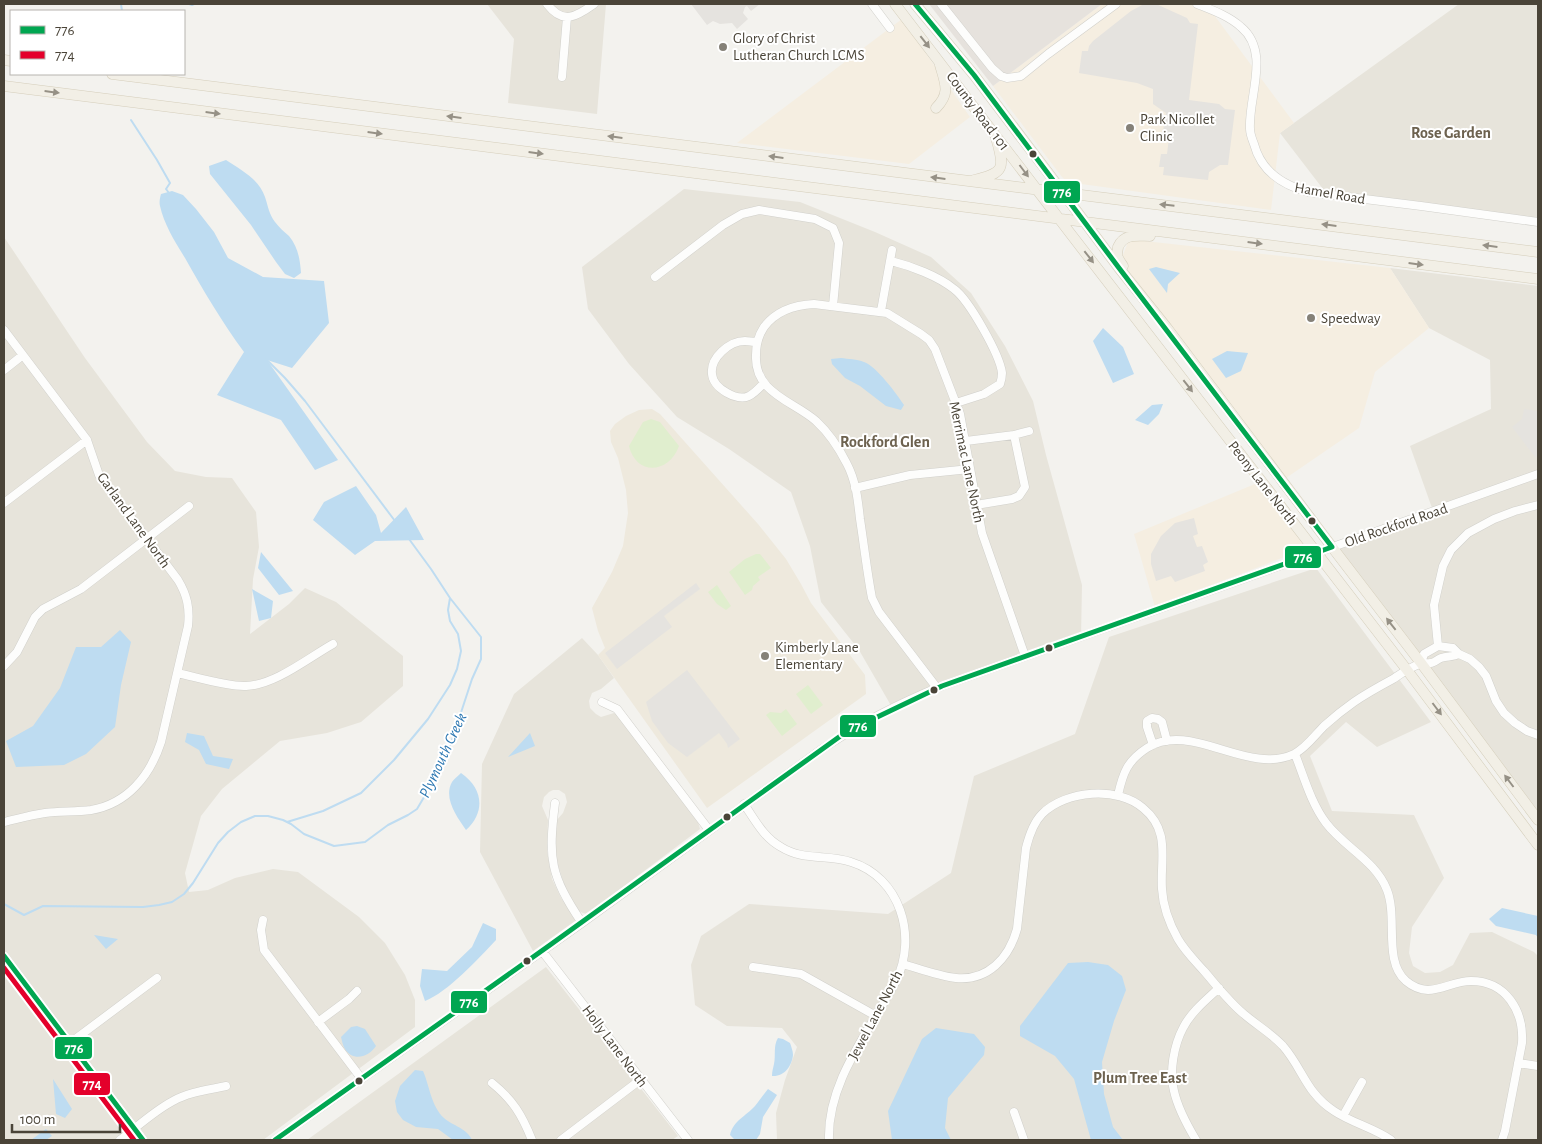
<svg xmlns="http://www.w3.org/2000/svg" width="1542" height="1144" font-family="'Alegreya Sans',sans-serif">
	<rect width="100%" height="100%" fill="#f3f2ee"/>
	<!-- residential -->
	<path fill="#e7e4db" d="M487,4H606L597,114L508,103L514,39Z
		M1459,4H1538V222L1355,199L1323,189L1280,133Z
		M684,189L800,202L875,232L931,257L971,293L1005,346L1033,401L1046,455L1082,585L1081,637L893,709L859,650L821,602L810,546L791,492L729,449L677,417L629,364L588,309L582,267Z
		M4,237L85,358L147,442L175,471L206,477L232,478L256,512L259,547L253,579L250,634L289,604L305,588L336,602L403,656V686L361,722L327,733L280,741L222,789L201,816L185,873L189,892L208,890L235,878L273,869L298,872L359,917L385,943L405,975L415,1000V1027L263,1140H4Z
		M1390,268L1538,286V470L1432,508L1410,446L1491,409L1490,360L1429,328Z
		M1538,474V820L1332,547Z
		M1316,568L1431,722L1377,747L1346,722L1310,756L1332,811L1414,815L1444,878L1412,927L1409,953L1413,966L1425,973L1440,972L1453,965L1470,933L1492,932L1534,952L1538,956V1140H777L776,1113L785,1080L797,1047L782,1028L727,1026L695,1005L691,965L701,936L749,904L888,914L951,873L974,776L1075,734L1109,637Z
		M582,638L598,655L614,678L601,689L592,693L589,701L590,708L596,714L601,717L614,713L618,715L698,822L700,829L587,914L583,913L579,911L567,893L556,859V821L563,813L567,802L565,794L559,790H553L549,792L544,797L542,806L548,820L547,851L552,879L561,898L574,917L575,921L533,951L480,852L482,764L514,694Z
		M546,967L678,1136L672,1140H307Z"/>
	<!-- commercial -->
	<path fill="#f5eee1" d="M1102,4H1206L1294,123L1280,133L1271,210L1074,183L1066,181L1062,177L993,86Z
		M902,19L970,117L909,164L737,143Z
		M1135,240L1390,268L1429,328L1375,372L1359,428L1286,478L1125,266L1123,255L1128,242Z
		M1255,484L1304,542V547L1300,551L1155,607L1134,534Z"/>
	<!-- industrial -->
	<path fill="#e6e2dd" d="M929,4H1102L993,86Z"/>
	<!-- education -->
	<path fill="#eee9dd" d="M652,409L660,414L758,524L786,559L801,584L811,603L865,675L866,694L707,808L598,655L605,648L598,631L592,608L612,572L623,546L628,513L626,490L618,458L611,442L610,431L615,424L626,416L639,410Z"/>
	<!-- green -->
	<path fill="#e0eece" d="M651,419L660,422L679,446C669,474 636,476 629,446L643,422Z
		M756,554H760L771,568L758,577L760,580L753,586L752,590L745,595L729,572L745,559Z
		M717,585L731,606L726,610L717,604L708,592Z
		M808,685L823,705L811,714L796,694Z
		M786,709L797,724L782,736L766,715L770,712L781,713Z"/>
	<!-- parking -->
	<path fill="#e5e3df" d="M691,4H760L751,11L747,6L745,7L743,13L748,19L737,29L732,23L720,24L713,21L707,25Z
		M1144,4H1156L1187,18L1190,23L1198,24L1189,100L1219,104L1225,109L1235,110L1228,165H1220L1209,172L1208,180L1163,175L1164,167H1159L1161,154H1167L1169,138L1162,137L1166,113L1153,104V89L1137,83L1079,73L1082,51H1088L1089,46L1093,41L1131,11Z
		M1524,409L1538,411V456L1535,457L1512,427L1522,419Z
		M1194,518L1198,534L1193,536L1197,547L1202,546L1208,562L1203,565L1205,571L1175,582L1171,576L1156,581L1151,564V554L1161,536L1175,523Z
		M696,583L700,589L664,616L672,627L617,669L605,653Z
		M687,670L740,739L728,748L727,744L719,733L687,757L668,743L652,721L646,702Z"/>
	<!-- water -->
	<path fill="#bedcf1" d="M226,160C241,170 259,179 265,197C268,206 269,214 275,222C279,227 284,232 289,236C298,247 300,259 301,273L294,278L285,274L276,262L251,225L210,174L209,166Z
		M172,191L183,195L196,209L214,232L228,258L263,277L324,281L329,323L292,368L267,360L338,460L315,470L281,420L217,395L244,352C222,322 203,290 185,258C175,242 164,224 160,206C159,202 160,198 161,194Z
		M1156,267L1180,273L1168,284L1167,293L1149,269Z
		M1103,328L1123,347L1134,374L1113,383L1093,341Z
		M1227,351L1248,353L1241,371L1226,378L1212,359Z
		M841,358C848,359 857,359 864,362C876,366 897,394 904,405L901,410L886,406L860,386L845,378L832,364L831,359Z
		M1163,404L1159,414L1148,425L1135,420L1152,405Z
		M356,486L376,515L381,533L406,507L424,540L375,541L355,555L313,520L324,502Z
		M261,552L293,591L279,595L258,568Z
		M252,589L273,601L271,618L259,621Z
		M120,630L131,642L121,685L115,727L86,754L64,765L16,767L6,741L33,726L60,688L76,647H101Z
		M187,733L204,736L213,756L233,759L229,769L206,764L199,750L185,742Z
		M530,733L535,746L508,757Z
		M461,773C483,788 486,812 466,830C457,817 443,798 452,782C454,779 458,776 461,773Z
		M1502,908L1538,916V938L1536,935L1496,926L1489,919Z
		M483,923L496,929V940C478,959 448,992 425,1001L420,986L422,969L447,971L472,947Z
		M94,935L118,939L106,949Z
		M1088,962L1108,965L1122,976L1126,990L1114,1021L1102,1062L1104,1094L1113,1127L1123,1140H1091L1074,1079L1055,1056L1020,1036V1026L1068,963Z
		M357,1026L365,1029L376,1046C369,1057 353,1062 345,1049C343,1046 342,1041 341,1037L351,1027Z
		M936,1028L974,1034L985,1047L984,1055L948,1098L945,1128L951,1140H892L888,1111L922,1039Z
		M778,1038L783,1039L790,1043C791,1046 793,1051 793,1055C792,1066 784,1077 772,1076C772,1071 773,1069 774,1064C776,1055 773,1046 778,1038Z
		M415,1070L423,1071C430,1087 431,1106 444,1118C453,1126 467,1128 472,1140H453L438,1129L416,1127L403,1120L397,1112L395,1101L400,1086Z
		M53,1079L72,1109L65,1118L56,1114Z
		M768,1089L777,1095L763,1117L760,1134L756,1140H735L730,1135C733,1121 746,1116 755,1106C759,1101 763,1095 768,1089Z
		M46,1129L52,1136L46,1140H31Z"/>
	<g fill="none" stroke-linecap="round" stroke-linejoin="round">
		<!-- stream -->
		<path stroke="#bedcf1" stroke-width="2" d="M121,4L122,11
			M189,4L192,5L194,4
			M131,120L157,160L170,183L166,189L169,193
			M266,359L285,378L305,401L395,521
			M287,822L323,811L361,793L394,760L428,719L450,685L457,669L461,651L458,634L450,621L448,610L450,598
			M4,904L24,915L43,906L143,907L159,905L172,902L184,894L193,883L218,843L228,832L241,822L255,816H268L283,820L291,824L304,834L334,846L365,842L388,825L408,815L417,809L430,787L451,743L472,679L481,659V637L450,598L431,569L409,539"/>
		<!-- minor casing -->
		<g stroke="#d1d0cb" stroke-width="9">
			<path id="minor" d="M547,4C563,25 576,17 594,4
				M872,4L890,28
				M941,4L992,68L1001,76L1007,78L1021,76L1048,54L1116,4
				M1197,4C1212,10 1229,16 1241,27C1271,52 1248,97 1250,129C1250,134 1252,139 1254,144C1261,171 1282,185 1308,192L1421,206L1538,222
				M562,77L567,17
				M891,261C911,266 938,276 954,289C969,300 1000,355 1002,373C1002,376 1001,381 1000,384L984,394L956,403
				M655,277L723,225L742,214L759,210L815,219L833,228L839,243L833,306
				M881,311L892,250
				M4,330L87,440L99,475L178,580C187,595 190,608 188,626L161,742C150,776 127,804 91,810C75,812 60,811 45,813C31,815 17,819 4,822
				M756,342C753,342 748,341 745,341C729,341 710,358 712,374C713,388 737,402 749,396C755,393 759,388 764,383
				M4,370L23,355
				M966,441L1014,435L1029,431
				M855,488L910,475L970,469
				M4,503L87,440
				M976,505L1012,499L1019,496L1025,487L1014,435
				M1438,646L1434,605L1443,566L1451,550L1468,533L1494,519L1515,511L1538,505
				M1421,663L1424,654L1438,646L1453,648L1459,654L1470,659L1479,667L1486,676L1496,701L1504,713L1515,723L1527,731L1538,735
				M4,666L17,652L35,617L43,609L81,589L189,506
				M177,673C196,677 228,687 246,686C275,685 308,658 333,644
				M937,688L879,612L872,598C867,572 864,545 860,519C858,501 856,481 847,464C839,448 829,433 816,421C793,401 754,393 756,355C756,344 758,336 764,327C776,311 794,305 814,304L887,313L921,334L929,340L935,349L960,414L982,533L1025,656
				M602,702L617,709L709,830
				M1153,745L1147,727V721L1152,718L1158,719L1162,722L1167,741
				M1295,754C1304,777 1311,803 1326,823C1344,847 1376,861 1387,890C1398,918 1383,961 1406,981C1430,1001 1447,981 1471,981C1506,981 1524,1011 1522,1043L1505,1131L1502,1140
				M1118,795C1123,773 1127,761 1147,748C1191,720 1247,776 1294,754C1306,748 1315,735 1324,726C1334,717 1344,709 1354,702C1367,693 1380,686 1393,679C1402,673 1410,667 1420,664C1423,662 1427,664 1431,663C1434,663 1438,659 1441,658C1448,656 1453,657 1459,654
				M555,803C548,859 550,875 582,923
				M744,804C755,820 764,838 781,847C803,861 828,854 851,862C900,877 918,936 896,981C870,1031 827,1081 829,1140
				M263,920L261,930L264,950L361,1078
				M542,951L688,1140
				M4,956L143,1140
				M903,964C920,969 938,976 956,978C988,981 1009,958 1017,929L1026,848C1029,836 1033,823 1042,814C1066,790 1118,786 1143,808C1171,831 1160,859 1162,889C1163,907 1169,923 1178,939C1185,951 1195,961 1204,971C1217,986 1230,1003 1245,1015C1258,1026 1272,1034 1283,1046C1303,1069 1306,1093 1334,1111C1352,1123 1374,1128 1391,1140
				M753,967L801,974L876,1016
				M318,1022L349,999L357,991
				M70,1043L157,978
				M1518,1063L1538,1066
				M492,1083C513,1100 522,1115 532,1140
				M1014,1112L1024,1140
				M1343,1116L1362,1082
				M120,1140C137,1127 154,1111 173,1101C189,1092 208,1090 226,1086
				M275,1140L582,923L822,749C859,724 900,703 942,686L1538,474
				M561,1140L640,1080
				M1196,1140C1187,1125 1178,1109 1174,1091C1169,1072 1174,1045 1183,1028C1191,1012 1206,1000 1219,988"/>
		</g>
		<!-- major casing -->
		<g stroke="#d5cebb" stroke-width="11">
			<path id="major" d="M895,4L1070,233L1407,670L1538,845
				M915,4L974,75L1049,174L1119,268L1167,328L1332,547L1421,663L1538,820
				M4,60L11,61
				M112,74L1538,252
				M4,86L1538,279
				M936,108C951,93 945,83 940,65
				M974,180C1005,173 1005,168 996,138
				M1123,266C1121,263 1118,259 1117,255C1117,252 1118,249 1118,247C1124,233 1138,236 1150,236"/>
		</g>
		<!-- minor -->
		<use href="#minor" stroke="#fdfdfc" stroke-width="8"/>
		<!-- major -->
		<use href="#major" stroke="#f2efe6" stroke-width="10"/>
		<!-- bus-1 casing -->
		<g stroke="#fff" stroke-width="9">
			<path id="bus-1" d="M4,956L143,1140
				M275,1140L550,945L846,732L942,686L1332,547L1119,268L974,75L915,4"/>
		</g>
		<!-- bus-2 casing -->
		<g stroke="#fff" stroke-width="9">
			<path id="bus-2" d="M4,968L134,1140"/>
		</g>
		<!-- bus-1 -->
		<use href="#bus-1" stroke="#00a651" stroke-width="5"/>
		<!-- bus-2 -->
		<use href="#bus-2" stroke="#e4002b" stroke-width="5"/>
	</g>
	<!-- one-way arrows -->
	<defs><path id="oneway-solid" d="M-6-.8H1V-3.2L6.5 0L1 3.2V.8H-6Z" transform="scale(1.25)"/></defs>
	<g fill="#969186">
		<use href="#oneway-solid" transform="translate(925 42) rotate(52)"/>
		<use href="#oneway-solid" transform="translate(52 92) rotate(7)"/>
		<use href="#oneway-solid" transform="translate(213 113) rotate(7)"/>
		<use href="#oneway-solid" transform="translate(454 117) rotate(-173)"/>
		<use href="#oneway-solid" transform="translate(375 133) rotate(7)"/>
		<use href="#oneway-solid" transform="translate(615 137) rotate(-173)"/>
		<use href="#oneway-solid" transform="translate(536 153) rotate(7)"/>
		<use href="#oneway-solid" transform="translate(776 157) rotate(-173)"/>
		<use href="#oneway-solid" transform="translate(1024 171) rotate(53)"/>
		<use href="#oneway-solid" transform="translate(938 178) rotate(-173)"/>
		<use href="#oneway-solid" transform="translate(1167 205) rotate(-174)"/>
		<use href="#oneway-solid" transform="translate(1329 225) rotate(-173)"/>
		<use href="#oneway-solid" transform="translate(1255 243) rotate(7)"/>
		<use href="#oneway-solid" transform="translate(1490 246) rotate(-173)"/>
		<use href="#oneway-solid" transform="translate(1089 257) rotate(52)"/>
		<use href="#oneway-solid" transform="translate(1416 264) rotate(7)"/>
		<use href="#oneway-solid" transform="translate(1188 386) rotate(52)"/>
		<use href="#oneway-solid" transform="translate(1391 624) rotate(-128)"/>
		<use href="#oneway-solid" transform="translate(1437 709) rotate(53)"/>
		<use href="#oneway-solid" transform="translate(1509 781) rotate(-127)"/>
	</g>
	<!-- markers -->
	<g fill="#858178" stroke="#fff" stroke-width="2">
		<circle cx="723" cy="47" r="5"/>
		<circle cx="1130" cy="128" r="5"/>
		<circle cx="1311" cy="318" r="5"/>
		<circle cx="765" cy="656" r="5"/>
	</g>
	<g fill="#4a4438" stroke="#fff" stroke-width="2">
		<circle cx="1033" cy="154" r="4.5"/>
		<circle cx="1312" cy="521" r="4.5"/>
		<circle cx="1049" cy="648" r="4.5"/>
		<circle cx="934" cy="690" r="4.5"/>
		<circle cx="727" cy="817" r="4.5"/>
		<circle cx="527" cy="961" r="4.5"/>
		<circle cx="359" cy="1081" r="4.5"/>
	</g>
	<g text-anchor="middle" stroke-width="4" stroke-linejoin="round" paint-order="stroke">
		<!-- poi labels -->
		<g font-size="15" fill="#4a4438" stroke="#fff" text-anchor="start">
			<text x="733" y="43">Glory of Christ<tspan x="733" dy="17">Lutheran Church LCMS</tspan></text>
			<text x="1140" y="124">Park Nicollet<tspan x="1140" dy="17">Clinic</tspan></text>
			<text x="1321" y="323">Speedway</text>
			<text x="775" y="652">Kimberly Lane<tspan x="775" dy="17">Elementary</tspan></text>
		</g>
		<!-- street labels -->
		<g font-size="15" fill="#4a4438" stroke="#fff">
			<text transform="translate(978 111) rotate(53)" y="5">County Road 101</text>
			<text transform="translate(1330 193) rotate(10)" y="5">Hamel Road</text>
			<text transform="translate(967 462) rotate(78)" y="5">Merrimac Lane North</text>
			<text transform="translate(1263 483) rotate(52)" y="5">Peony Lane North</text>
			<text transform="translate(134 520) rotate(54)" y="5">Garland Lane North</text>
			<text transform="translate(1396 525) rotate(-19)" y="5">Old Rockford Road</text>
			<text transform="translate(875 1015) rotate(-62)" y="5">Jewel Lane North</text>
			<text transform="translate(615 1046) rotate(53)" y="5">Holly Lane North</text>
		</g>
		<!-- neighbourhood labels -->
		<g font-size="16" font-weight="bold" fill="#6d624f" stroke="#fff">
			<text x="1451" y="138">Rose Garden</text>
			<text x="885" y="447">Rockford Glen</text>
			<text x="1140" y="1083">Plum Tree East</text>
		</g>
		<!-- water labels -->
		<g font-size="16" font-style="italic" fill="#2d78b2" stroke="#fff">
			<text transform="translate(442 755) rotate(-65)" y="6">Plymouth Creek</text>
		</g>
	</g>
	<g stroke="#fff" stroke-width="2">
		<rect x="1043" y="180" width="38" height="24" rx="5" fill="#00a651"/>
		<rect x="1284" y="545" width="38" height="24" rx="5" fill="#00a651"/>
		<rect x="839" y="714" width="38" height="24" rx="5" fill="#00a651"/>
		<rect x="450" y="990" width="38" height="24" rx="5" fill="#00a651"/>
		<rect x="54" y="1036" width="39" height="24" rx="5" fill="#00a651"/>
		<rect x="73" y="1072" width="38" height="24" rx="5" fill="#e4002b"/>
	</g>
	<g font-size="14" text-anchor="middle" font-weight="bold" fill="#fff">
		<text x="1062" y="197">776</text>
		<text x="1303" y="562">776</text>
		<text x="858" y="731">776</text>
		<text x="469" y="1007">776</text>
		<text x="74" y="1053">776</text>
		<text x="92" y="1089">774</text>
	</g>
	<!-- border -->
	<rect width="1542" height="1144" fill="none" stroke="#4a4438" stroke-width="10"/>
	<!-- legend -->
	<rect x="10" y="10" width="175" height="65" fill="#ffffff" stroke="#b7b4af"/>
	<rect x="20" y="26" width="25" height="8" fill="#00a651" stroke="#b7b4af"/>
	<text x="55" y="35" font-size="15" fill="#4a4438">776</text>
	<rect x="20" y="51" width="25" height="8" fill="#e4002b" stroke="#b7b4af"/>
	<text x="55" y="60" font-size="15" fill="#4a4438">774</text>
	<!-- scale -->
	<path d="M12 1124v8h108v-8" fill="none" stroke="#4a4438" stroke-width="2.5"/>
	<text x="20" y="1124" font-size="15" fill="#4a4438" stroke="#ffffff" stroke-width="4" paint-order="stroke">100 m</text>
</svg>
